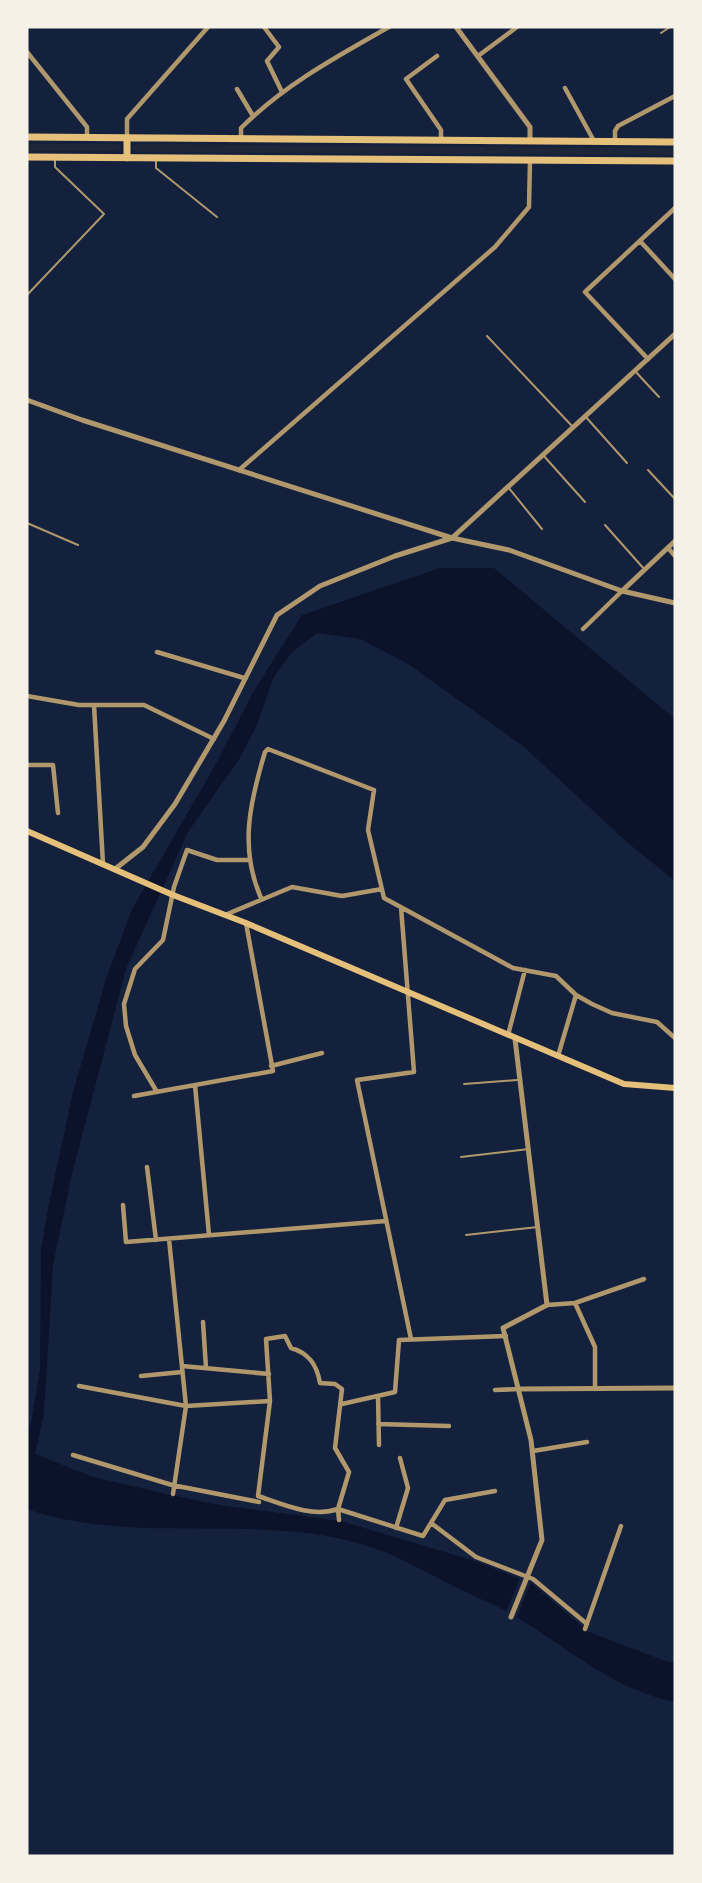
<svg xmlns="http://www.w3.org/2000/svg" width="702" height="1883" font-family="'Open Sans',sans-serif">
	<rect width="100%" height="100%" fill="#14213d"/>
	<!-- green -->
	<path fill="#1d2539" d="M27,144H118L122,148L118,151H27Z
		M136,144L675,148V155L136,152L132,148Z"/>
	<!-- water -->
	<path fill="#0b132b" d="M440,568H494L675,719V881L628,843L524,747L408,664L360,639L317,633L291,653L273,679L257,725L240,758L188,832L126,969L72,1174L53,1265L44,1414L35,1454L93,1477L180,1497L220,1505L341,1521L475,1561L531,1583L589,1632L668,1662H675V1702C615,1690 570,1650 520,1619C500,1606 476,1598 455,1587C429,1574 404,1559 377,1549C264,1509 140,1548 27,1509V1430L31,1423L40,1369L41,1250L48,1208L73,1092L106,979L132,909L213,769L255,689L302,615Z"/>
	<!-- pier -->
	<path fill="#14213d" d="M520,1578L531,1583L517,1617L506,1612Z"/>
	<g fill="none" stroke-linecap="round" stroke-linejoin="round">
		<!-- service -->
		<path stroke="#b1986c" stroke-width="2" d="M661,33L670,27
			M156,161V168L217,217
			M27,295L104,214L55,167V160
			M487,336L572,426
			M635,371L659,397
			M585,416L627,463
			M543,455L585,502
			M648,470L675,499
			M508,487L542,529
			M27,523L78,545
			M605,525L645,570
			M464,1084L517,1080
			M461,1157L529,1149
			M466,1235L538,1227"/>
		<!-- minor -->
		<path stroke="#b1986c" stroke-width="4.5" d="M264,27L279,47L267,61L282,92
			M27,52L87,127V138
			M437,56L406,79L441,130V140
			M478,56L517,27
			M565,88L594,141
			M237,89L253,116
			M127,138V119L208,27
			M241,139V128C284,85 336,57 389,27
			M615,141V131L618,126L675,96
			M640,241L675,279
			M648,359L585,292L675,208
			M239,470L495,247L529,207L530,160
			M668,548L675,556
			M583,629L622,591
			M157,652L244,678
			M27,696L79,705H144L214,739
			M94,705L103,864
			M27,765H53L58,813
			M261,898C239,848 250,802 265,752L268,749L374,790L368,830L384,898L513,968L556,976L576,995L592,1004L612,1013L657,1022L675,1038
			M401,907L414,1072L357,1080L411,1339
			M225,915L292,887L342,896L382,889
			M508,1035L525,970
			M558,1056L576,995
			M271,1066L322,1053
			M195,1085L209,1235
			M157,1092L135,1055L126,1026L124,1004L135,969L163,940L174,887L187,850L217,860H249
			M134,1096L273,1071L246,923
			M147,1167L156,1240
			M123,1205L126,1242L386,1221
			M169,1239L186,1406L173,1494
			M575,1303L595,1347V1389
			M547,1305L575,1303L644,1279
			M203,1322L206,1368
			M182,1366L269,1374
			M141,1376L182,1372
			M79,1386L186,1406L270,1401
			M495,1390L519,1389
			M378,1396L379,1445
			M342,1404L395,1392L399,1340L506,1336
			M378,1424L449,1426
			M533,1451L587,1442
			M73,1455L172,1485L259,1502
			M339,1520L338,1509C312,1518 282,1504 258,1496L270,1401L266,1339L285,1336L291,1348C309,1353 317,1365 320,1383L335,1384L342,1389L335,1448L349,1472L338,1509L423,1536L445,1500L495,1491
			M431,1523L476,1557L533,1579L587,1624
			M396,1528L408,1488L400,1458
			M585,1629L621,1526"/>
		<!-- tertiary -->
		<path stroke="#b1986c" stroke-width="5" d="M456,27L530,127V141
			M27,400L82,420L452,538L675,334
			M622,591L675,541
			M115,869L143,847L175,804L224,721L277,615L320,586L395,556L452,538L509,550L622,591L675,603
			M520,1389L675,1388
			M511,1617L542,1540L531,1440L503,1328L547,1305L515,1039"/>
		<!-- secondary -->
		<path stroke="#e5c07b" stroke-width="6" d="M27,831L173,895L246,923L624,1084L675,1088"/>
		<!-- primary -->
		<path stroke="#e5c07b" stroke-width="7" d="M27,137L675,142
			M27,157L675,161
			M127,158V138"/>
	</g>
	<!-- border -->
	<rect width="702" height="1883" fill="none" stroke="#f6f1e7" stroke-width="57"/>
</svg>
